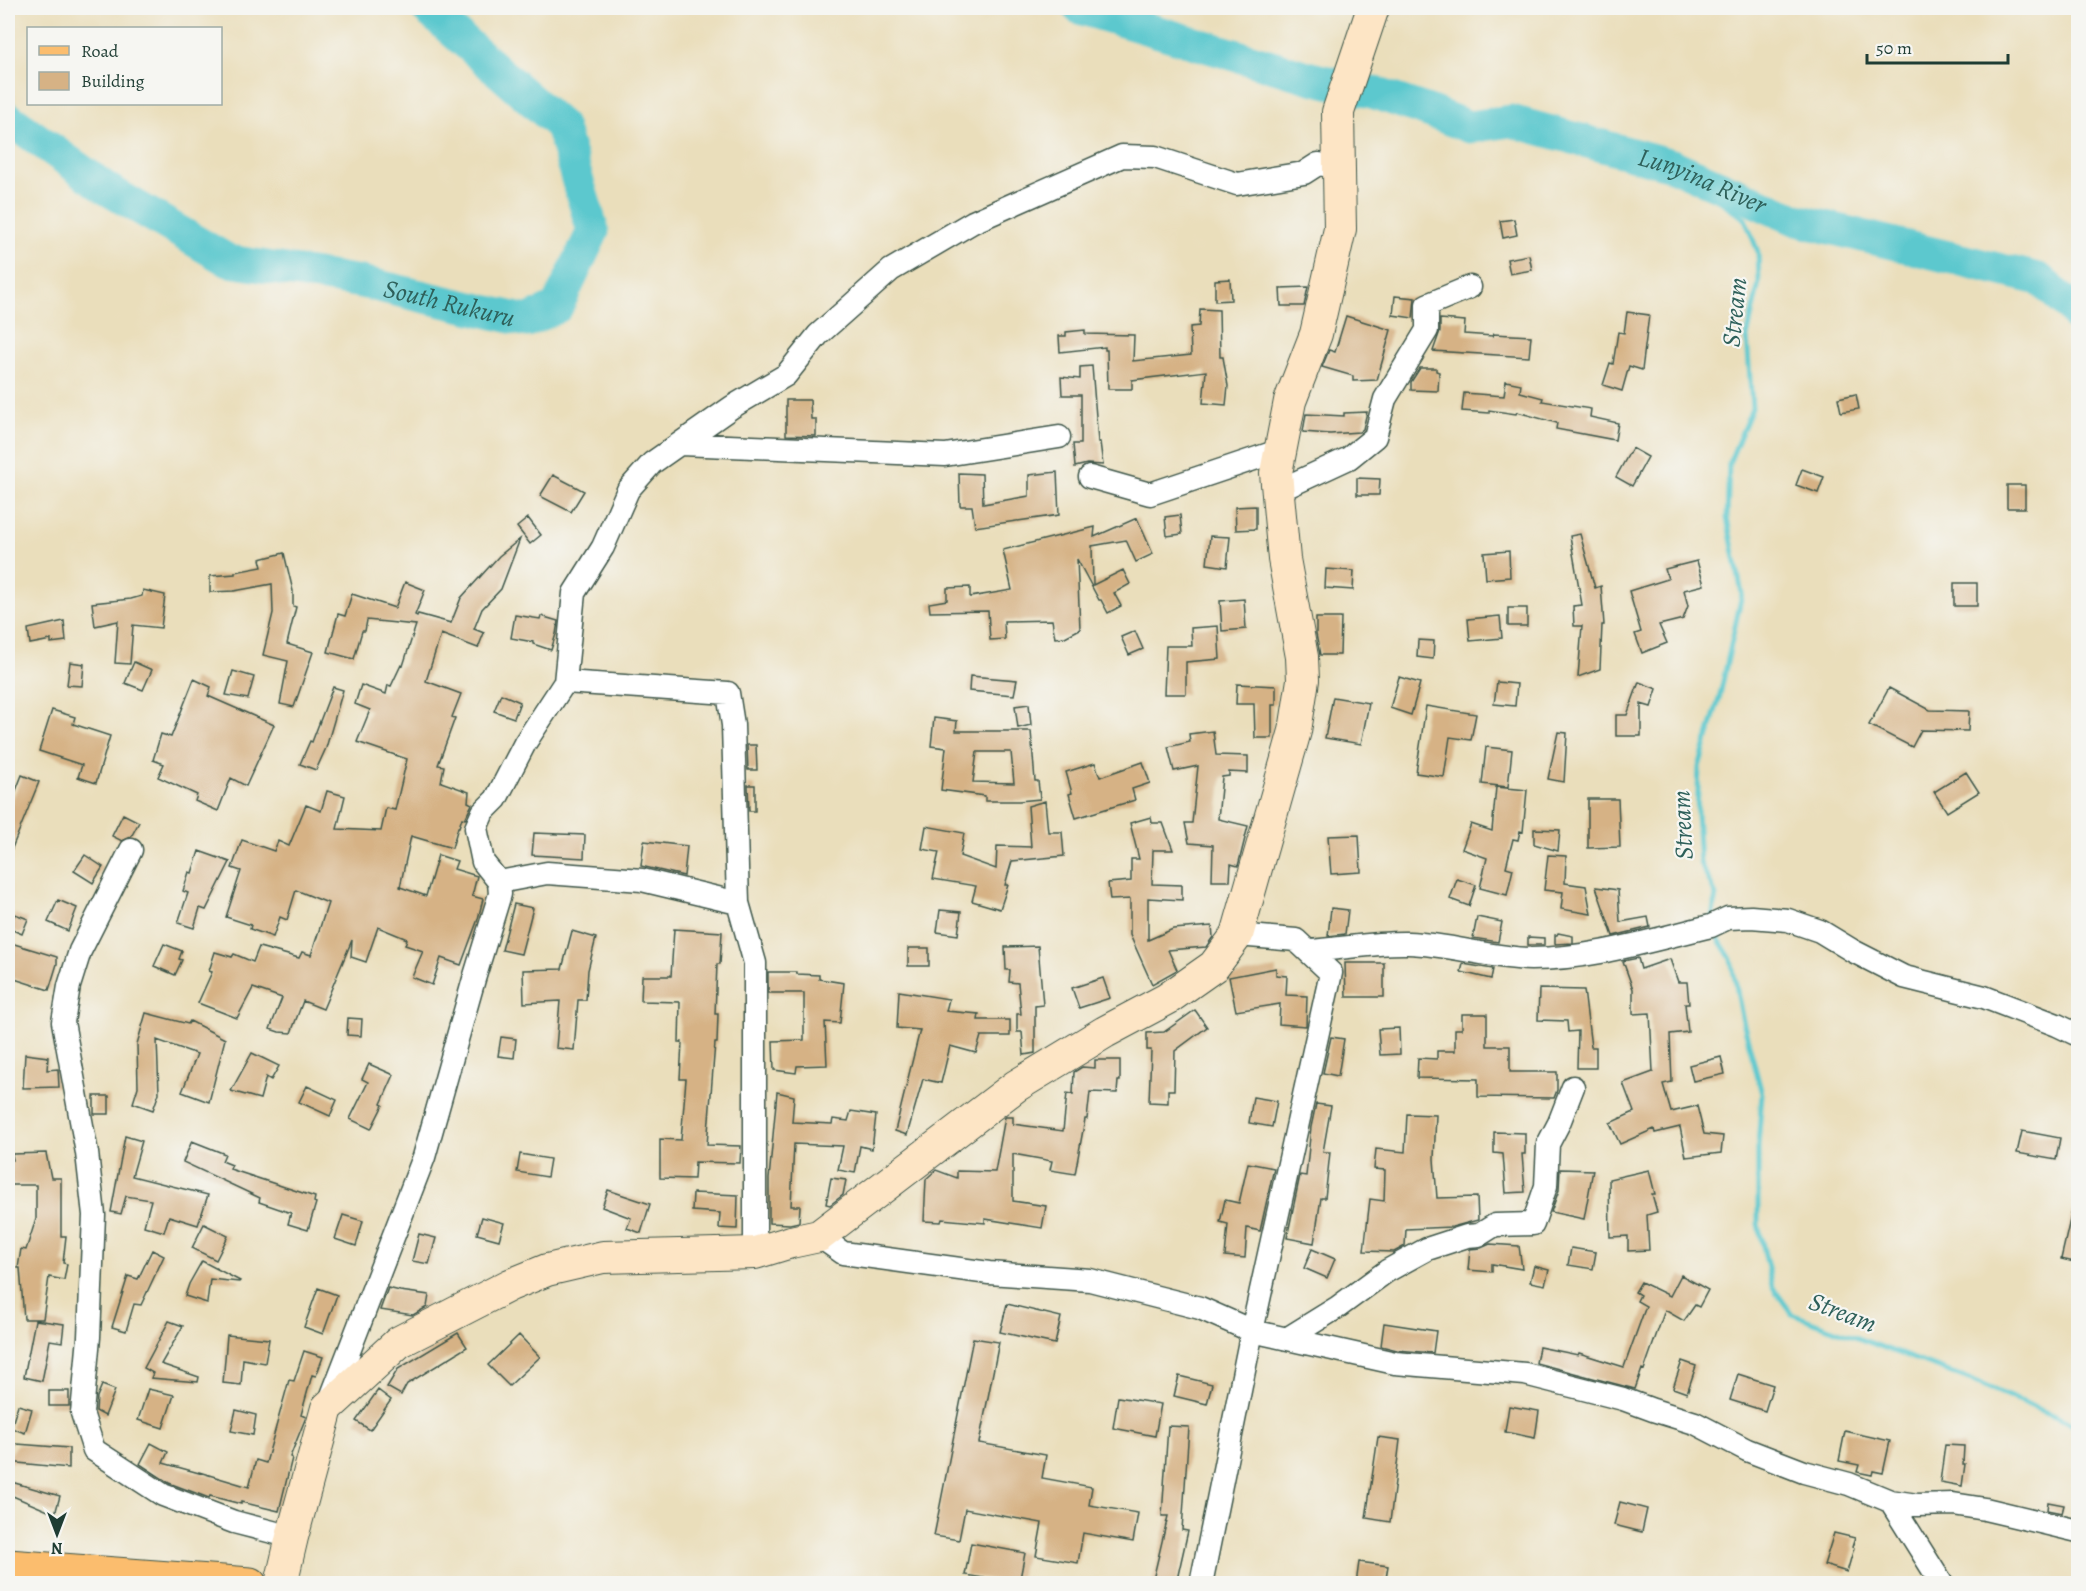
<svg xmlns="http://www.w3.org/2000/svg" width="2086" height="1591" font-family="Alegreya,serif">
	<rect width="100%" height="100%" fill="#f6f6f2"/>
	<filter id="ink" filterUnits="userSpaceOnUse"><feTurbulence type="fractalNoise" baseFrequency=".0167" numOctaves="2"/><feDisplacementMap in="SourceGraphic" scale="12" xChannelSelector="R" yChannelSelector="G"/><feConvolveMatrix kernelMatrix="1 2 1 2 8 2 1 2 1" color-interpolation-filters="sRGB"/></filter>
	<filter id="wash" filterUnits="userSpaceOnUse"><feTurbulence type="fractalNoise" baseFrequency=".008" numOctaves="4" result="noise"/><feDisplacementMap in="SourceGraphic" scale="24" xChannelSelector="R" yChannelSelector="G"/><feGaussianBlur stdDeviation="1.35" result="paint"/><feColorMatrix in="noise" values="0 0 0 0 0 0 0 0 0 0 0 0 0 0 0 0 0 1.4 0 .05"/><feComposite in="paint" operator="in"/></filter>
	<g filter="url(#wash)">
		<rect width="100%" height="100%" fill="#eadebb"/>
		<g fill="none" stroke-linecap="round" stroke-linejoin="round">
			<!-- stream -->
			<path stroke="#5bc8ce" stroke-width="5" d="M1672,165L1745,219L1758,252L1759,282L1747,337L1752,408L1729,463L1727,518L1742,594L1720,695L1699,767L1697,813L1700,863L1716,895L1712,918
				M1714,932L1731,959L1742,1017L1762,1094L1758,1145V1224L1772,1286L1792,1314L1966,1378L2078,1426"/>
			<!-- river -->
			<g stroke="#5bc8ce" stroke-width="33">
				<path id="s1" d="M1079,8L1311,78L1375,93L1431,112L1469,127L1511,121L1672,165L1797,220L2039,279L2075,311L2078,318"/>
				<path id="s2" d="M8,118L107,189L229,261L361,282L527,321L557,307L593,231L561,126L426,8"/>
			</g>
		</g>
		<g id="blocks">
			<!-- building -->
			<path fill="#d6b285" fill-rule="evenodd" d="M1514,219L1517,235L1503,238L1500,221Z
				M1529,255L1532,270L1510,274L1507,259Z
				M1230,279L1231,300L1215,301V280Z
				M1308,287L1304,306H1281L1280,288Z
				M1395,296L1415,298L1413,318L1393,315Z
				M1200,309L1219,310L1220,357H1223L1228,386L1226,405L1203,403L1206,371L1132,380V389H1108L1107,350H1105V347L1060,352L1059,336H1066V332L1085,330V334L1134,335L1133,361L1191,355L1190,327L1199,326Z
				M1627,312L1649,315L1642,370L1629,366L1622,391L1603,385L1610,363L1613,364L1618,332L1624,333Z
				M1346,316L1391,330L1377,380L1353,381V376L1322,367L1329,350L1335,352Z
				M1440,319L1465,321L1464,334L1493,336V334L1531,336L1529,357L1433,351L1440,331Z
				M1092,366L1098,442H1100L1103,465L1087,464L1075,467L1073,444H1081V395H1062L1061,377L1080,379V367Z
				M1420,368H1436V371L1439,372L1438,391L1411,390V382Z
				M1506,381L1521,384L1520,392L1543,398L1542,401L1591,409L1590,417L1618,423L1615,440L1556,429L1557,423L1517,412L1516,414L1489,410V413L1462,411L1464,393L1504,396Z
				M1856,394L1859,409L1841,412L1838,398Z
				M786,400H810L811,419H816V436L786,435Z
				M1367,412L1363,429L1359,432L1330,434L1303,432L1306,414L1344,416V413Z
				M1632,448L1648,457L1632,486L1616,477Z
				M1802,469L1824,477L1818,493L1796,485Z
				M1057,472L1059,515L975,527L972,506H960L959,473L982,474L983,504L1029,496V475Z
				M553,475L584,491L571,512L540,496Z
				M1357,478L1380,479L1379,495H1357Z
				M2007,485H2025V508H2007Z
				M1256,506V529L1236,530L1235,507Z
				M1180,515L1182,534L1167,536L1165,517Z
				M528,518L541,535L530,544L517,527Z
				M1137,518L1153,554L1136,562L1126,540L1092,546L1093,585L1123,570L1130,584L1114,593L1121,606L1108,613L1101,600H1099L1077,559L1080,629L1065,637L1055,638L1052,620L1004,621L1005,639L990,640L988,611L930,612L929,603L947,600V588L970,587V597L1012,590L1003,550L1095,527L1094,537Z
				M1580,534L1595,588L1601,586L1604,625H1602L1600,669L1578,677L1582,626H1574L1573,606L1582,605L1570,536Z
				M1210,536L1230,537L1227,567L1207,564Z
				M520,539L501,589L482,609L474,629L484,633L478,648L441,634L426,681L461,694L452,717L455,718L438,765L444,766L441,782L469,792L468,802L472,804L465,819L462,818L459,827H458L452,848L411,836L400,887L426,896L438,855L457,861L454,869L477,876L472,896L483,899L478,919L461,965L441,958L432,985L412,977L423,951L405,945L407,939L378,927L366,962L351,957L352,940L323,1009L303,1001L291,1033L279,1032L270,1029L282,998L253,988L237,1018L198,1003L212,972L209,971L215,952L232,957L234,954L253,962L259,947L299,958L302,952L311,955L328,903L296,890L287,920L280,917L273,937L250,929L251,925L226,917L241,871L232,868L242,840L274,851L278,841L289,846L306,805L321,811L327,791L345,796L337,829L381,831L386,808L395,810L407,759L357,742L370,710L355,704L361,685L386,694L388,685L391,686L401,665L403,666L416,625L367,620L365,631H362L354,659L328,652L338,614L345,616L352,594L395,608L405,582L425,590L415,615L417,616L418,614L451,623L461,598L499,556Z
				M1509,551L1510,577L1486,579L1484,553Z
				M284,553L293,591V606L296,607L287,644L313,652L294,707L280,704L288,661L263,655L273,613L272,584L234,591L210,592V576L235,574V572L262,567L260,559Z
				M1697,561L1704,585L1684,590L1688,606L1683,619L1659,625L1667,643L1642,653L1635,634L1641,632L1629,591L1668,579L1665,569Z
				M1326,569L1354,571L1353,590L1325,588Z
				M1954,583H1977V606H1954Z
				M143,590L165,595L161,628L133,625L130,664L115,663L118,621L95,626L92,603L131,599L142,596Z
				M1244,599L1246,629L1222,631L1220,601Z
				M1508,608H1527V626H1508Z
				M515,615L540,619L541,616L558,621L556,634L551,650L533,644V642L511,638Z
				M1500,616L1502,638L1470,641L1468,619Z
				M1316,618H1341L1340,655H1320L1316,634Z
				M64,621L66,641L51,643V640L30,644L28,629Z
				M1218,626L1220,659L1186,662V694H1164L1166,646H1192L1191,628Z
				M1135,631L1143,649L1129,655L1121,637Z
				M1418,640L1434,641L1433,659L1417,657Z
				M70,662L84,664L82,686L67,685Z
				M134,662L152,670L143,690L125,683Z
				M233,671L254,677L248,699L226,695Z
				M970,676L1017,680L1014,695L969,691Z
				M1399,677L1420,683L1411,715L1390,708Z
				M194,679L211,687L208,696L274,725L246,786L231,778L218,811L195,801L197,795L158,777L164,764L153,760L161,734L171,737Z
				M1497,682L1517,684L1515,706L1494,704Z
				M1639,682L1657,689L1651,707L1641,704V736H1616V715H1627Z
				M1237,684L1276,686V705H1272V738H1255L1254,704H1236Z
				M333,687L343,690L326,748L316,770L300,764L310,741L312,742Z
				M1889,688L1930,710L1969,711L1968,731L1921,730L1912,747L1869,725Z
				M501,694L520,702L514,718L494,711Z
				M1333,697L1369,703L1361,744L1325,738Z
				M1029,704L1031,725L1018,728L1015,706Z
				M1426,706L1476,714L1471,740L1450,737L1444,777L1416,773Z
				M52,710L75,717L73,724L110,736L96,783L78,777L82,765L39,751Z
				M934,718L957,721L956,731H1031L1035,781H1038L1040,799L1019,801H985V796L941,790L946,748L931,746ZM977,752H1011L1014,783L973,782Z
				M1213,731L1216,755L1248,756V773L1229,772V776L1222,777L1218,819L1248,826L1238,866L1231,864L1230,881H1212L1213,845L1189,843L1185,823H1192L1198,766L1174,771L1168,747L1190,742L1189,734Z
				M1558,732L1567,733L1564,782L1548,779Z
				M747,745H756L757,770H748Z
				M1486,747L1512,750L1508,787L1482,784Z
				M1143,762L1150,783L1132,789L1135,800L1076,818L1069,794L1072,793L1066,772L1095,763L1100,777Z
				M1966,772L1979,792L1947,812L1934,792Z
				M22,775L39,782L8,858V811Z
				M748,785H755V811H749Z
				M1496,787L1527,790L1523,832L1520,831L1518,840L1513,839L1506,867L1513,869L1507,895L1480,888L1487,858L1462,849L1471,824L1492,831Z
				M1588,799H1618L1620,847L1588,848Z
				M1045,801L1048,832H1062L1064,856L1012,861L1005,885H1008L1000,909L972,901L976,886L933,879L939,852L922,849L926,826L964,833L960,856L996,869L997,846L1031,847L1028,806Z
				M123,814L139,822L131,837L122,841L112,836Z
				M1151,817L1152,823H1163L1173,850H1153L1152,884L1182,885V900L1148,898V940L1173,929L1212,926L1213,937L1206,947L1168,950L1177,970L1152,984L1130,935V899L1110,900L1108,883L1131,881V859H1139L1130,823Z
				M1534,829L1560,830L1558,851L1534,844Z
				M534,833L585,835L584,858L532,855Z
				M1359,835L1361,872L1331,874L1328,836Z
				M644,841L687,846L684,876L641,866Z
				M199,851L230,862L206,910L200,908L194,928L178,923L188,893L183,891L189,872L192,873Z
				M85,855L103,867L93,883L74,871Z
				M1548,855L1566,856L1565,883L1586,886L1591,914L1561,909L1563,892L1544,890Z
				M1457,879L1476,885L1469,906L1450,899Z
				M1596,887L1618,890L1620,922L1648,917L1650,927L1613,936Z
				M58,900L77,908L68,931L48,922Z
				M514,904L533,908L521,954L502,950Z
				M1331,908L1348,910L1345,934L1328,936Z
				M940,910L961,912L958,935L937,932Z
				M15,914L28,919L22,934L8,928Z
				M1477,917L1502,922L1498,942L1473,938Z
				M674,929L722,932L720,964H717L715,1014H718L717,1043H715L707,1145L741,1146L740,1163L695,1162L694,1179L660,1178V1139L681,1140L686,1079H680L682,1042H679L680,1002L641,1001L642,976H671Z
				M572,931L596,938L588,970L586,1000H578L574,1050L556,1048L560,1001L524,1003L523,970L562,969Z
				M1558,933L1573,936V943L1555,944V935H1557Z
				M1528,937L1544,938V945H1528Z
				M11,943L57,957V964L49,990L8,977V952Z
				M164,944L182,951L179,959L182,960L175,975L154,966Z
				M1038,946L1043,1005L1035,1006V1053L1024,1055L1022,1032H1017V1014H1021L1018,983L1009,982L1010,970H1006L1005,947Z
				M908,948H929V966H908Z
				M1638,958L1641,969L1670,959L1678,982H1687L1689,1004H1685L1688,1032L1670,1034L1672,1082L1663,1084L1671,1112L1697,1106L1704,1134L1723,1136L1721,1153L1686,1157L1680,1127L1655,1133L1654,1129L1620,1144L1610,1123L1634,1112L1623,1083L1653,1072L1650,1013L1633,1014V989L1623,961Z
				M1345,963H1384V997H1346Z
				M1463,964L1493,969L1491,979L1461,972Z
				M1276,968V975L1287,976L1286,995L1307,996L1306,1026L1279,1024L1280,1004L1236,1011L1229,977Z
				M768,972H797V974L819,975V979L844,983L840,1023L825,1022L827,1065L797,1066L796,1073L774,1070L773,1041L804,1040V993H768Z
				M1103,978L1110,998L1079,1008L1072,988Z
				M1539,989L1584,990L1591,1047H1596V1068H1577L1578,1031L1568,1032L1567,1021L1538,1020Z
				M899,991L949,999L946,1011L979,1014L978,1020H1010V1036H981L976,1053L950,1046L941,1083L923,1079L907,1135L895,1131L920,1030L897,1028Z
				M1195,1010L1207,1027L1175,1051L1174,1090H1168V1103L1149,1102L1151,1050H1147V1033L1164,1032Z
				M146,1013L188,1024L190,1021L225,1039L209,1102L182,1092L197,1054L157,1040L159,1093L153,1110L133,1103L138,1087L137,1044Z
				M1462,1014H1487V1046H1510V1072H1557V1090L1554,1098L1478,1097V1079L1417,1078L1418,1058L1437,1059V1051H1455V1029H1462Z
				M348,1018L362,1019L361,1036L347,1035Z
				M1399,1028L1400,1054L1380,1055L1378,1029Z
				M501,1037L516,1039L514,1058L498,1056Z
				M1331,1037L1344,1039L1338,1076L1323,1073Z
				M252,1053L279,1066L271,1080L266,1077L260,1099L231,1091Z
				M25,1054L48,1057L47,1070L58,1069L59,1087L23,1088Z
				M1721,1057L1725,1074L1693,1081L1689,1065Z
				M1095,1060H1120V1081H1118L1117,1093L1090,1092L1087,1119H1085L1075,1174L1050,1170L1052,1161L1013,1154V1201L1046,1206L1042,1228L985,1219V1223L942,1219L941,1222L924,1221L926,1179L936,1170L957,1178V1171L995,1172L1005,1117H1013V1124L1063,1131L1067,1093L1073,1094L1074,1072L1082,1067L1095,1068Z
				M369,1064L394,1075L381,1104L383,1105L371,1129L350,1119L368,1082L362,1079Z
				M307,1086L337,1100L330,1116L299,1102Z
				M777,1092L794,1096L792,1122L832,1124L833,1119L848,1121L851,1111L876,1115L872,1149L860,1146L855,1173L838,1170L843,1146L794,1144L791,1206H800L799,1222L790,1224L769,1223V1179Z
				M94,1096H109V1114H94Z
				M1253,1097L1277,1101L1272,1127L1249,1123Z
				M1316,1104L1331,1106L1323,1152H1330L1325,1198H1321L1314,1243L1287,1238L1300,1175L1306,1176L1311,1127Z
				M1407,1114L1436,1115L1434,1159L1437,1198L1477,1197L1478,1220L1452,1227L1406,1229L1405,1246L1394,1252L1364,1251L1370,1199L1384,1201L1385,1170L1374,1169L1376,1149L1405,1152Z
				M2022,1131L2060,1138L2056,1160L2017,1153Z
				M1494,1132L1525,1133V1154H1522L1525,1192L1506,1193L1503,1154L1494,1153Z
				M125,1136L142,1141L132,1176L208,1195L198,1225L169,1216L164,1232L144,1226L151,1200L126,1196L121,1214L111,1212Z
				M192,1141L225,1154L222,1161L232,1165L230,1169L315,1197L314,1202L316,1203L308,1230L288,1224L291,1213L259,1202L260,1198L183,1162Z
				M46,1153L51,1178H61V1236H66L63,1263L67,1264L64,1280L49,1277L43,1319H24L20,1268H18L21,1249L26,1250L36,1219V1185H8V1160H13L12,1154Z
				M520,1154L550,1159L547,1177L517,1172Z
				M1248,1163L1274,1168L1260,1231L1247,1228L1245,1258L1225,1256L1228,1224L1220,1222L1225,1200L1239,1203Z
				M1560,1169L1593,1170L1584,1219L1551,1212L1559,1190Z
				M1649,1170L1655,1194H1652L1657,1212L1647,1215L1649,1250L1628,1251V1236L1610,1237L1609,1179Z
				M831,1178L846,1180L843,1195L830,1205L826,1204Z
				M608,1190L650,1204L641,1233L627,1228L631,1218L602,1207Z
				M693,1193L738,1195L737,1229L719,1228L720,1213L692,1211Z
				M2072,1211L2079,1212V1263L2061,1259Z
				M343,1215L363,1221L356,1246L335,1239Z
				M482,1217L504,1223L499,1240L477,1234Z
				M204,1224L228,1236L216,1260L192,1248Z
				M419,1234L436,1238L429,1264L412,1261Z
				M1490,1244L1519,1246L1522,1269L1492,1264V1272L1468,1270L1470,1249L1481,1248Z
				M1571,1248L1596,1252L1593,1269L1568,1265Z
				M1312,1249L1335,1259L1327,1278L1304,1268Z
				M152,1250L164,1256L141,1305L134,1304L126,1331L112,1327L128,1276L138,1279Z
				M202,1261L240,1281L239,1282L210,1279L207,1303L185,1296L189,1284Z
				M1534,1266L1549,1270L1545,1285L1530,1282Z
				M1681,1275L1708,1290L1699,1307L1695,1305L1684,1321L1665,1310L1644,1370L1642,1369L1635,1389L1536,1363L1539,1347L1578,1355L1579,1353L1624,1367L1646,1306L1637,1301L1640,1295L1635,1292L1641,1282L1670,1296Z
				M318,1288L337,1295L323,1334L304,1327Z
				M388,1288L400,1291L429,1295L427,1307L413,1315L380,1310Z
				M1007,1304L1061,1317L1055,1344L1000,1332Z
				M35,1320L64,1324L62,1342L50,1340L42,1381L24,1377Z
				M169,1321L183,1326L161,1364L199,1377L198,1382L151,1378L153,1373L144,1368Z
				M1384,1323L1436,1331L1433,1353L1397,1350L1381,1346Z
				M458,1333L467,1347L407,1384L401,1395L387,1387L398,1369Z
				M227,1335L269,1339L265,1363L243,1359L241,1385L223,1383Z
				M519,1335L540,1357L509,1386L488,1365Z
				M973,1338L999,1342L979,1443L1046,1455L1042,1478L1092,1487L1089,1505L1138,1513L1133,1542L1083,1533L1078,1563L1036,1556L1042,1523L965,1509L959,1540L934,1536Z
				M304,1351L323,1357L316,1376L312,1375L301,1415L306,1417L290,1457L292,1458L279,1511L241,1502V1504L210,1496L209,1498L169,1483L140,1464L151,1443L168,1452L163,1463L199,1473V1472L249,1487L256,1460L266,1463L289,1380L294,1381Z
				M1682,1361L1696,1366L1687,1393L1673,1388Z
				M1738,1374L1773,1385L1765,1411L1730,1400Z
				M1179,1376L1212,1384L1207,1404L1174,1396Z
				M102,1385L115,1390L105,1416L96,1411L97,1397Z
				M148,1389L174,1395L163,1428L138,1420Z
				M378,1390L391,1400L370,1430L356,1421Z
				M49,1391H69V1406H49Z
				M1118,1397L1161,1404L1155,1436L1113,1428Z
				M18,1405L32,1409L25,1433L11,1428Z
				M1509,1406L1539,1411L1535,1438L1505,1432Z
				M236,1410L256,1415L253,1435L231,1431Z
				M1168,1426L1189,1427L1182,1530L1188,1531L1176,1584H1152L1168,1516H1162Z
				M1845,1431L1890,1441L1883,1473L1873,1471L1872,1475L1857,1472L1859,1465L1839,1461Z
				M1378,1437L1400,1440L1390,1522L1366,1518Z
				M17,1444L69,1448V1468L8,1462V1459Z
				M1945,1445L1964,1446L1963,1464H1965L1962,1486L1940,1482Z
				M8,1481L60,1496L55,1514L8,1494Z
				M1620,1502L1647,1509L1642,1532L1614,1525Z
				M2048,1502L2064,1505L2062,1513L2047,1510Z
				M1834,1533L1855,1538L1852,1547L1854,1548L1847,1572L1824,1565Z
				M971,1543L1025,1553L1019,1584L965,1575Z
				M1359,1562L1388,1566L1385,1584H1356Z"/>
		</g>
	</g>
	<g filter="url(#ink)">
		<use href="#blocks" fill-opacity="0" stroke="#3d5548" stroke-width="1.5"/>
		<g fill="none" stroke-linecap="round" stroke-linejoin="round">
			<!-- street casing -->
			<g stroke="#3d5548" stroke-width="25">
				<path id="street" d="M681,444L945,455L1059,437
					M1090,477L1150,494L1281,450
					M1278,491L1349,458L1375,437L1385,399L1427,330V305L1470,287
					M565,682L728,693L733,725L738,903L755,963V1253
					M131,850L80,951L69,986L63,1022L87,1153L94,1215L89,1337L82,1413L94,1450L163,1495L234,1522L292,1537
					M499,882L547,873L642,880L738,903
					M1308,951C1340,949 1376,942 1408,943C1450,944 1489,958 1531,959C1592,959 1652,940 1711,926L1728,918L1751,917L1788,920L1820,931L1853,951L1904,977L1984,997L2057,1025L2078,1035
					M819,1236L843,1253L989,1273L1090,1280L1200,1308L1252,1331L1395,1363L1525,1374L1623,1399L1653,1410L1695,1423L1747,1450L1804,1472L1849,1484L1890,1501L1917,1505L1953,1504L1985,1509L2078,1531
					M1288,1338L1338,1307L1387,1271L1427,1249L1467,1236L1479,1235L1495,1225L1533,1224L1546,1186L1548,1144L1559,1123L1573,1087
					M329,1403L424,1157L474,979L500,894L499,882L483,862L476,828L483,812L496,799L525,743L565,682L574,593L603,547L628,490L652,463L732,407L786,375L818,335L891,270L973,222L1122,156L1155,157L1237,184L1304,173L1318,164L1339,167
					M1890,1501L1942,1584
					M1201,1584L1252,1331L1331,973L1296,940L1237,935"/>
			</g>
			<!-- secondary casing -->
			<g stroke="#3d5548" stroke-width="34">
				<path id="secondary" d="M281,1584L292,1537L327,1408L399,1342L510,1285L547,1270L603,1257L755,1253L791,1242L819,1236L1016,1086L1105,1032L1167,999L1214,966L1237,935L1295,731L1303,680L1302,657L1284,559L1276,473L1290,401L1316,334L1340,229L1338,112L1373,8"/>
			</g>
			<!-- primary casing -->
			<g stroke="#3d5548" stroke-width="35">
				<path id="primary" d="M8,1566L250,1584"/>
			</g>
			<!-- street -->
			<use href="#street" stroke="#fff" stroke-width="22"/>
			<!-- secondary -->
			<use href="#secondary" stroke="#fde5c5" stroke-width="32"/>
			<!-- primary -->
			<use href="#primary" stroke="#fbbd6e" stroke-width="33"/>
		</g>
	</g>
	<g text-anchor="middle" stroke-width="4.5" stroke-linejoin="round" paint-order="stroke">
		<!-- water labels -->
		<g font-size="26" font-style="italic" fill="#2e605a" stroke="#f6f6f2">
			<text dy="9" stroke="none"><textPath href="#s1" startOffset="651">Lunyina River</textPath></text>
			<text dy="9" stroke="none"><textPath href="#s2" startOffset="488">South Rukuru</textPath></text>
			<text transform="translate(1734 312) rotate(-84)" y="9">Stream</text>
			<text transform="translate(1682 825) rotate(-93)" y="9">Stream</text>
			<text transform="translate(1843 1312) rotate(21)" y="9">Stream</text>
		</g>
	</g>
	<!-- margin -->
	<rect width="2086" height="1591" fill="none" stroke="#f6f6f2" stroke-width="30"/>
	<!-- legend -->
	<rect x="27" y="27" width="195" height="78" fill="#f6f6f2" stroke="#a0aca6" stroke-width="1.5"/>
	<rect x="39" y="46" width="30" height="9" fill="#fbbd6e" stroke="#a0aca6" stroke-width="1.5"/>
	<text x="81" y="57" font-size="18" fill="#1f3d34">Road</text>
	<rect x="39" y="72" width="30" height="18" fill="#d6b285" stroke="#a0aca6" stroke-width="1.5"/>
	<text x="81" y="87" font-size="18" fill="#1f3d34">Building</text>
	<!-- north arrow -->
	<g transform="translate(57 1534) rotate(180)" stroke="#f6f6f2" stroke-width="4.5" paint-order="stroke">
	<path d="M0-4.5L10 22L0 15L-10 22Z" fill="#1f3d34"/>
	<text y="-9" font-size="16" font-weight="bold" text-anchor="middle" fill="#1f3d34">N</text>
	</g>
	<!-- scale -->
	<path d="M1867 54v9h141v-9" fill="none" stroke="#1f3d34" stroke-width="3"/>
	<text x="1876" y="54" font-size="18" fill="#1f3d34" stroke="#f6f6f2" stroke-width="4.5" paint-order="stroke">50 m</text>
</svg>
